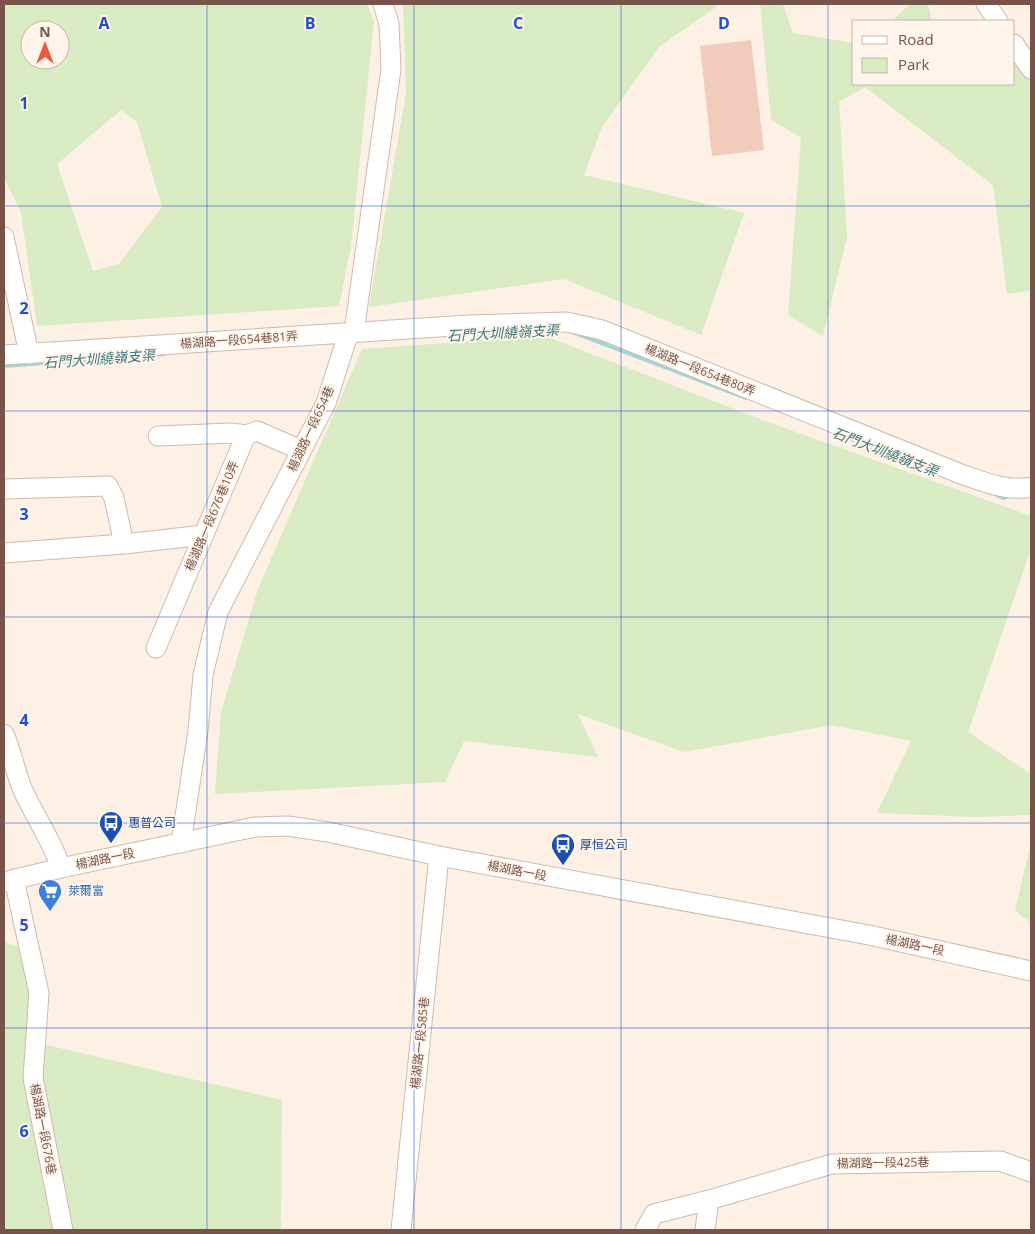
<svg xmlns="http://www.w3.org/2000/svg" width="1035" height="1234" font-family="'Open Sans','Noto Sans TC',sans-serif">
	<rect width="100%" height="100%" fill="#fdf0e4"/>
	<!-- green -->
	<path fill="#d8ebc2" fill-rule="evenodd" d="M4,4H367L374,21L351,246L339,306L37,326L21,212L4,178ZM30,30H60V60H30ZM121,110L137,122L162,207L119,264L93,271L57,164Z
		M403,4H720L659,47L602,127L584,175L744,213L701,335L564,279L369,307L406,93Z
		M760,4H783L793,33L854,43V84H1014V56H1031V290L1007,294L993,185L865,87L839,102L847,237L823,336L788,315L801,138L771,119Z
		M910,4H928L932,21H892Z
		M545,336L765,421L1031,516V549L968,732L1031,774V815L975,817L877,813L911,741L832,725L684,752L578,714L598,757L464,741L445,782L215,794L221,712L258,589L362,349Z
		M1031,843V914L1029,922L1015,910Z
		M4,942L25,949L38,1043L282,1100L281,1230H4Z"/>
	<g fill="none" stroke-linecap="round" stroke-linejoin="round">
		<!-- stream -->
		<path stroke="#9ed7d9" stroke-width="4" d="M572,332L746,398
			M4,366L164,354
			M995,494L1003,498L1009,496"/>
	</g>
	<!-- building -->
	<path fill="#f3cbbb" d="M751,40L764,150L712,156L700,46Z"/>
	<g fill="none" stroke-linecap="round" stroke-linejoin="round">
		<!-- minor casing -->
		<g stroke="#d1b9ad" stroke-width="21">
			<path id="minor" d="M986,4L998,21
				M1014,44L1031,69
				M4,237L29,354
				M4,355L469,325L567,322L602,330L961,474C984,482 1007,492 1031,487
				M158,436L231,433L246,435
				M4,489L108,486L114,498L124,544
				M4,553L124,544L204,535
				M156,648L246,435L257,431L296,448
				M4,734C12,752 15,771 22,788C34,816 52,840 61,868
				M181,843L198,731L203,675L218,612L326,403L347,338L354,332L391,69L389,24L383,4
				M14,879L39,993L33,1078L63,1230
				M4,882L61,868L255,827L287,826L328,832L439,856L869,935L1031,971
				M401,1230L439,856
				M645,1230L654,1214L709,1200
				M705,1230L709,1200L832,1164L1000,1161L1031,1172"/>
		</g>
		<!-- minor -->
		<use href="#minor" stroke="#fff" stroke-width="19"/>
	</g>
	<!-- grid -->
	<path fill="none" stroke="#1d4ed8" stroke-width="1" stroke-opacity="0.55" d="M207,4V1230M414,4V1230M621,4V1230M828,4V1230M4,206H1031M4,411H1031M4,617H1031M4,823H1031M4,1028H1031"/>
	<!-- icons -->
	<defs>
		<g id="bus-pin" transform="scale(1.25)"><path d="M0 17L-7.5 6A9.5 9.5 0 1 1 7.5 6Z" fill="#1a4fb4" stroke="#fff5eb"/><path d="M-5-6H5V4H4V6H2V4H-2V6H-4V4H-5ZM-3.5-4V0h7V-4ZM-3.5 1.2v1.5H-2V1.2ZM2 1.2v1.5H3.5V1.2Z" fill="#fff"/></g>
		<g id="supermarket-pin" transform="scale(1.25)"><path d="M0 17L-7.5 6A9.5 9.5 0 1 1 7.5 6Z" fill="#3f7fe0" stroke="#fff5eb"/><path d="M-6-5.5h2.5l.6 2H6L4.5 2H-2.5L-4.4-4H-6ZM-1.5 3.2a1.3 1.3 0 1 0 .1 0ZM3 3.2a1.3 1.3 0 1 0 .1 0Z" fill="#fff"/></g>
	</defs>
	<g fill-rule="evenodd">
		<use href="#bus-pin" x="111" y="823"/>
		<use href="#bus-pin" x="563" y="845"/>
		<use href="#supermarket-pin" x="50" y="891"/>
	</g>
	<g text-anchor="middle" stroke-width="4" stroke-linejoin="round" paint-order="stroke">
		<!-- street labels -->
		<g font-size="12" fill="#765449" stroke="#fff5eb">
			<text transform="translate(239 340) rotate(-4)" y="4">楊湖路一段654巷81弄</text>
			<text transform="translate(700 370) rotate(22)" y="4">楊湖路一段654巷80弄</text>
			<text transform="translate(311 429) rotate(-65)" y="4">楊湖路一段654巷</text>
			<text transform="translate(212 516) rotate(-67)" y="4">楊湖路一段676巷10弄</text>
			<text transform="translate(105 859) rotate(-12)" y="4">楊湖路一段</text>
			<text transform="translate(517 871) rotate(11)" y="4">楊湖路一段</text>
			<text transform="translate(915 945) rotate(12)" y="4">楊湖路一段</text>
			<text transform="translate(420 1043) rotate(-84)" y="4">楊湖路一段585巷</text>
			<text transform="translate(43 1129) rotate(79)" y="4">楊湖路一段676巷</text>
			<text transform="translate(883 1163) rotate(-1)" y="4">楊湖路一段425巷</text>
		</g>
		<!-- transit labels -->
		<g font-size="12" fill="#164399" stroke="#fff5eb" text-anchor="start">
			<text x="128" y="827">惠普公司</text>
			<text x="580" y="849">厚恒公司</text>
		</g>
		<!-- shop labels -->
		<g font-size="12" fill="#366cbe" stroke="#fff5eb" text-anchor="start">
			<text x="68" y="895">萊爾富</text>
		</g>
		<!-- water labels -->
		<g font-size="14" font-style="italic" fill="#3c787c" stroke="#fff5eb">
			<text transform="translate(503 333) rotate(-3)" y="5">石門大圳繞嶺支渠</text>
			<text transform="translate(99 359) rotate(-4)" y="5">石門大圳繞嶺支渠</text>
			<text transform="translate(885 452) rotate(21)" y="5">石門大圳繞嶺支渠</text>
		</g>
	</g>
	<g font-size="16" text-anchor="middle" font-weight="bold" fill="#1d4ed8" stroke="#fff5eb" stroke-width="4" stroke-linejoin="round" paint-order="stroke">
		<text x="104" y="29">A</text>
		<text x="310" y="29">B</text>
		<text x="518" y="29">C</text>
		<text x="724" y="29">D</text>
		<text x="24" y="109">1</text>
		<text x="24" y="314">2</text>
		<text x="24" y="520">3</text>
		<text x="24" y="726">4</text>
		<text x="24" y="931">5</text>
		<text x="24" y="1137">6</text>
	</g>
	<!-- border -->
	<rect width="1035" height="1234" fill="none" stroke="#765449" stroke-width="10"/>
	<!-- legend -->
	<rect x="852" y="20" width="162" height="65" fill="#fff5eb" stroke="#c8b5aa"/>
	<rect x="862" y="36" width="25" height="8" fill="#ffffff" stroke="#c8b5aa"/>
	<text x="898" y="45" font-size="15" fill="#765449">Road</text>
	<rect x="862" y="58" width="25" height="15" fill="#d8ebc2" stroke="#c8b5aa"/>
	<text x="898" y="70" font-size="15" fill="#765449">Park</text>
	<!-- north arrow -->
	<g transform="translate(45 45)"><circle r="24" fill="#fff5eb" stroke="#c8b5aa"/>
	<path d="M0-4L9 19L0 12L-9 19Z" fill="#e95847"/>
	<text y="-8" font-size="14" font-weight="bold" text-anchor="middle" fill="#765449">N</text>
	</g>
</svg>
